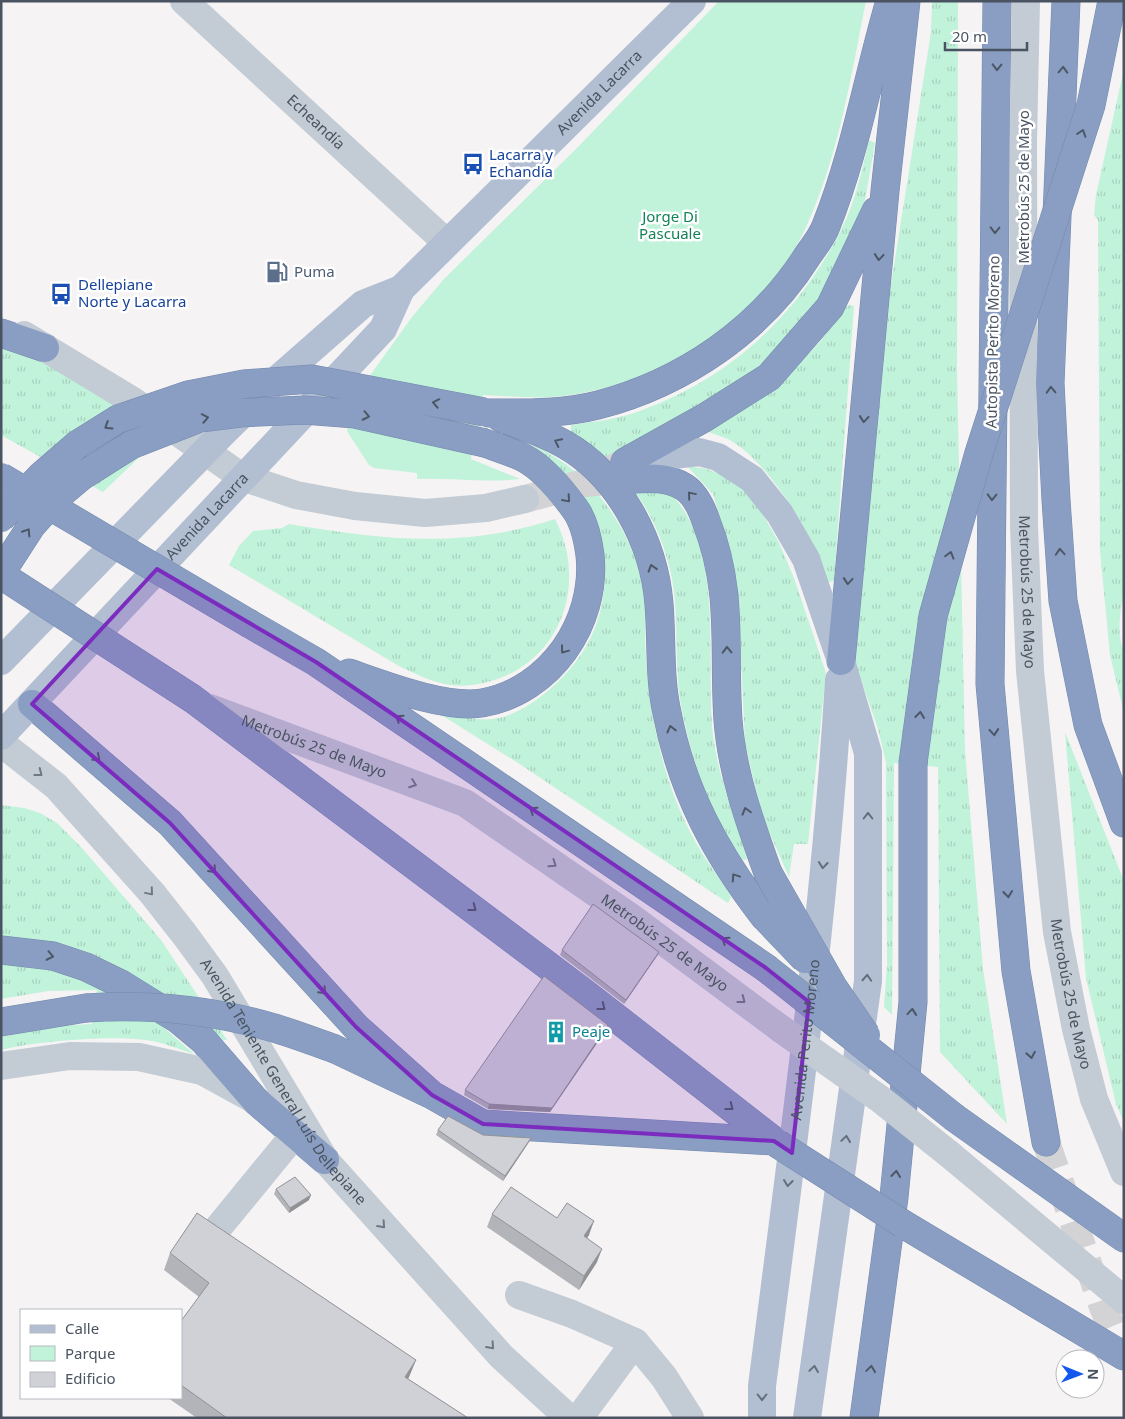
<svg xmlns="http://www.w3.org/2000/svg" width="1125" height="1419" font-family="'Noto Sans',sans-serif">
	<defs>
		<pattern id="grass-tufts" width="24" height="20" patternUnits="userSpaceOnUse" patternTransform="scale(1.25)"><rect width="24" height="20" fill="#c1f2da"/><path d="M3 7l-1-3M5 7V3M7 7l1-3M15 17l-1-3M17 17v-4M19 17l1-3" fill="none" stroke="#a7d1be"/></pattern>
	</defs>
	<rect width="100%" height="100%" fill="#f5f3f3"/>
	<!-- grass -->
	<path fill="url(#grass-tufts)" d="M932,1H958L957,373L965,751L983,969L1007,1124L940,1052L938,767L894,763L892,1015L884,1007L887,965L886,762L878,729L853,656L883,335L931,32Z
		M1124,69V586C1122,606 1115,633 1124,651V713L1110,655L1100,551L1098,220L1094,215L1096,195Z
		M869,140L875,143L865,200L859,222L826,293L758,370L673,422L670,493C727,550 704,668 714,742C720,782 736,820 747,859L743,860C710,821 686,743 679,692C676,662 677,631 675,601C673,572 663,540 649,514C630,478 602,457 571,433V425C591,422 612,420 631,414C726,382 797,318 842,228C856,200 862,170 869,140Z
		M848,305L854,306L834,581L828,582C813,536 771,463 728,439C721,436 713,434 706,431L795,368L819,343Z
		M1,341L46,361L147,425L148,449L103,492L1,435Z
		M527,440C545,451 562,460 578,474C613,504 641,555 645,602C646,615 645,629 645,643C647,676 650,709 658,741C666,779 681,819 702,853C711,868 723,882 731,897L728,903L515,761L443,716L444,713C459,716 478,721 493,719C514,716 534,703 550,689C606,642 619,573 589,507C575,477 550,462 527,440Z
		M687,466L707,469L727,477L746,490L761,511L779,543L794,578L815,640L826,673L808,844H794L789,877L762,816L745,743L738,594L732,557L713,494Z
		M555,519C592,591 554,675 472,685C445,689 422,677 399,666L229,565L239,546L253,531L282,528L289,524C382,540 464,549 555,519Z
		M1065,732L1124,881V1122L1116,1104L1086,978Z
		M1,805L24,808L40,813L57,823L81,847L161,940L227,1040H223L181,1003L96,957L1,940Z
		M1,962L63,969L125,999L163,1027L194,1054C179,1049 162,1042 146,1040C111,1035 36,1041 1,1050V1037L54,1026L92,1024L97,990L48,991L1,999Z"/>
	<!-- park -->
	<path fill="#c1f2da" d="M719,1H866C851,76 839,154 807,225C765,318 664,384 563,396C536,399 510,396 483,395L471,459L520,479C486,483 451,478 417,479V473L374,468L369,465L347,431L351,402L412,317L444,279L577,148Z"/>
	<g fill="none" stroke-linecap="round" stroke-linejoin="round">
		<!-- minor-tunnel -->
		<path stroke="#d3d3d6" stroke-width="28" stroke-dasharray="28 14" stroke-linecap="butt" d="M525,499L584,483L622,464"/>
		<!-- highway-tunnel -->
		<path stroke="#d3d3d6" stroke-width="28" stroke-dasharray="28 14" stroke-linecap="butt" d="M584,483L628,479
			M1046,1142L1103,1307L1124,1356"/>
		<!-- highway casing -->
		<g stroke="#7489ae" stroke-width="29">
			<path id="highway" d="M997,1L990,684L1016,971L1046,1142
				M1066,1L1050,383L1056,500L1063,601L1088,725L1124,823
				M1,333L45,348
				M489,413C525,413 563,414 598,405C683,383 761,330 808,255C814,246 822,237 826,226C855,154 868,76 890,1
				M501,418C522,425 544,433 564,444C619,475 654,542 659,604C662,641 659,677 667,713C682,791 716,854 764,916
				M625,462L704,418L769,377L830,307L876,211
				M632,479C650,478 668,477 684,487C695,494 702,509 706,521C734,592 723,648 728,720C732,773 750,823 768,873
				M250,624L316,662L766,968
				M841,661L885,191L906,1
				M349,673C384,685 445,709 482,703C550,691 597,623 590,555C588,540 584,521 575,509C562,491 543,468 524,458C512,452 498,448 485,443
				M193,699L587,995L778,1144
				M32,704L170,823L356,1027L432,1095
				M1,950L53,956L86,967L121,984L179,1020L203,1040L255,1100L325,1160
				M1,1022L86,1008
				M335,1049L432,1095L483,1124L774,1141
				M955,1118L1124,1238
				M903,1224L1124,1356
				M864,1418L894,1197L913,1002V763"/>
		</g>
		<!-- minor -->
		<g stroke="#c3cbd4" stroke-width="28">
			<path id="s1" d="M184,1L447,243"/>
			<path id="s2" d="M1026,1L1023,141L1024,527L1030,671L1057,932L1076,1029L1094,1099L1124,1172"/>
			<path d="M24,335L133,401L242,477L296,495L355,506L425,513L486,508L525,499"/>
			<path id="s3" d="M210,708L465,803L632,918L781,1029"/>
			<path id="s4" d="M1,743L56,786L152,893L185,935L215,976L325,1160L501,1356L569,1418"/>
			<path d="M1,1066L70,1056L139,1057L202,1071L253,1099"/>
			<path d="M949,1154L1124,1300"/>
			<path d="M218,1228L295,1134"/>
			<path d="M519,1295L572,1314L635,1342L664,1377L690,1418"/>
			<path d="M579,1418L635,1342"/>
		</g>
		<!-- major -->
		<g stroke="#b2bed2" stroke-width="28">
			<path d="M631,460L699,452L718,457L752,479L780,514L806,559L841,661L868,753V981L807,1418"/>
			<path d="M1,661L224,432L281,376L363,304L401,289"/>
			<path id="s5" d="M1,736L383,329L401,289L692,1"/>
			<path id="s6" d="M762,1418V1386C792,1151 825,916 839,680"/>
		</g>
		<!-- highway -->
		<use href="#highway" stroke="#899ec2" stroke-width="28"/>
		<!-- highway-bridge casing -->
		<g stroke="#7489ae" stroke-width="29" stroke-linecap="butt">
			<path id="highway-bridge" d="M1,477L250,624
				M1,518L41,476L78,444L118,419L188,395L244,384L312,379L484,412
				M1,573L32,525L57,497L82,476L131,445L200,418L240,413L304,410L355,414L485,443
				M1,575L193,699
				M913,763L933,616L979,453L1091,105L1112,1
				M768,873L833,987L866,1035
				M764,916L805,959
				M766,968L955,1118
				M86,1008C147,1004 207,1009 267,1026C290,1032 312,1041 335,1049
				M778,1144L903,1224"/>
		</g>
		<!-- minor-bridge -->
		<path stroke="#c3cbd4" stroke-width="28" d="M781,1029L880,1099L949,1154"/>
		<!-- highway-bridge -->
		<use href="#highway-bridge" stroke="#899ec2" stroke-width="28"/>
	</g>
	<!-- wall -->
	<path fill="#b2b4b9" d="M562,950L659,952L657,956L624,1004L560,955Z
		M608,1025L606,1030L550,1112L488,1109L464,1095L465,1090Z
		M438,1130L483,1135L531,1138L529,1142L503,1181L436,1135Z
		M276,1189L309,1200L289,1213L274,1194Z
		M492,1214L557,1218L589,1235L587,1238L597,1262L579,1290L487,1227Z
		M170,1253L416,1360L408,1379L468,1418H197L168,1398H181V1321L199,1297L164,1270Z"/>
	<!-- shaded-wall -->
	<path fill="#919296" d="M659,952L657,956L624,1004L626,1000Z
		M608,1025L606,1030L550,1112L488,1109L489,1104Z
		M531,1138L529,1142L503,1181L505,1176Z
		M311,1195L309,1200L289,1213L290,1208Z
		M594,1221L589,1235L579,1250L584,1236Z
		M602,1249L597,1262L579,1290L584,1276Z
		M416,1360L409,1377L399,1394L405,1377Z"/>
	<!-- building -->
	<path fill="#cfd1d7" stroke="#919296" d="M593,904L659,952L626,1000L562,950Z
		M544,976L608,1025L552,1108L489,1104L465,1090Z
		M448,1116L483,1135L531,1138L505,1176L438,1130Z
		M295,1177L311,1195L290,1208L276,1189Z
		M511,1187L557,1218L567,1203L594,1221L584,1236L602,1249L584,1276L492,1214Z
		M197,1213L416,1360L405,1377L468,1418H227L181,1385V1321L209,1283L170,1253Z"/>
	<!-- one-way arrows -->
	<defs><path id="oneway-chevron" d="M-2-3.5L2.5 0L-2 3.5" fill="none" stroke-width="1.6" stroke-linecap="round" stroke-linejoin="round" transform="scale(1.25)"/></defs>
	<g stroke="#4c5766">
		<use href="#oneway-chevron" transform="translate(997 67) rotate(91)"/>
		<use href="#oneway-chevron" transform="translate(1063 70) rotate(-88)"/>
		<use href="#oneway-chevron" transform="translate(1082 133) rotate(-72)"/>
		<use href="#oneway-chevron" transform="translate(995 230) rotate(91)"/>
		<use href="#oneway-chevron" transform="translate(879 257) rotate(95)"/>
		<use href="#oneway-chevron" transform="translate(1051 390) rotate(-92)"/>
		<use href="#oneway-chevron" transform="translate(436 403) rotate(-169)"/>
		<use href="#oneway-chevron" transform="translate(366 416) rotate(12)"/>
		<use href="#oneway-chevron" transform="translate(205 418) rotate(-11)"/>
		<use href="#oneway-chevron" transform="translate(864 419) rotate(95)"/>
		<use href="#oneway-chevron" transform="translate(108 426) rotate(148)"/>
		<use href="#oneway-chevron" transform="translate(558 442) rotate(-154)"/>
		<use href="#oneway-chevron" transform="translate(691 495) rotate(-130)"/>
		<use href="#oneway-chevron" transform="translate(992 497) rotate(91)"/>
		<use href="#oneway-chevron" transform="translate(567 499) rotate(49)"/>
		<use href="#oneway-chevron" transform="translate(27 532) rotate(-57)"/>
		<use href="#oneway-chevron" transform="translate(1060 552) rotate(-94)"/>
		<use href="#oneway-chevron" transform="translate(950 555) rotate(-74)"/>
		<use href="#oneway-chevron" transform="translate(652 568) rotate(-107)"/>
		<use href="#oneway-chevron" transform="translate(848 581) rotate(95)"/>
		<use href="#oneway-chevron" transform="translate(564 650) rotate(127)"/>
		<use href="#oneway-chevron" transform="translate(727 650) rotate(-91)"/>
		<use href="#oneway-chevron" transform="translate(920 715) rotate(-83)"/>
		<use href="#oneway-chevron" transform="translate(399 718) rotate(-146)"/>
		<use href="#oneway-chevron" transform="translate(671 729) rotate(-104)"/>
		<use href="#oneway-chevron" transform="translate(994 732) rotate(85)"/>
		<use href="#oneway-chevron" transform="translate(97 758) rotate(41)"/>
		<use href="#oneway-chevron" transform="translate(533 810) rotate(-146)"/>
		<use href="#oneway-chevron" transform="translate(746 811) rotate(-106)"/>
		<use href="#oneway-chevron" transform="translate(213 870) rotate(48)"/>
		<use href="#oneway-chevron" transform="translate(735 877) rotate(-124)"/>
		<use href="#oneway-chevron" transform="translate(1008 894) rotate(84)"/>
		<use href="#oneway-chevron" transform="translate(473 908) rotate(37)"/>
		<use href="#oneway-chevron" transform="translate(725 940) rotate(-146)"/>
		<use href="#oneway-chevron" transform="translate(50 956) rotate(12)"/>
		<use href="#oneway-chevron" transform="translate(323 991) rotate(47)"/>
		<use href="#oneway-chevron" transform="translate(602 1007) rotate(38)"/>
		<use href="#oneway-chevron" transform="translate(912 1012) rotate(-85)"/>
		<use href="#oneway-chevron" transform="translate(1031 1055) rotate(80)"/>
		<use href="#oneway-chevron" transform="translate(730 1107) rotate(38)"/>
		<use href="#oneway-chevron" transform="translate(896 1174) rotate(-84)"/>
		<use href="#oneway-chevron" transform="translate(871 1369) rotate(-82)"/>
	</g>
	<g stroke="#6e7784">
		<use href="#oneway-chevron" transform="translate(39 773) rotate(38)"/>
		<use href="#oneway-chevron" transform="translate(413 784) rotate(20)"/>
		<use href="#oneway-chevron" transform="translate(553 864) rotate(35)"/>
		<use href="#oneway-chevron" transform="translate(150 892) rotate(50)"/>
		<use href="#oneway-chevron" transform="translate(742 1000) rotate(37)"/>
		<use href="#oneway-chevron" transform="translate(382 1225) rotate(48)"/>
		<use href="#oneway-chevron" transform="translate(491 1346) rotate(48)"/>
	</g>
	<g stroke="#636e7d">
		<use href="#oneway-chevron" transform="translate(868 816) rotate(-90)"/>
		<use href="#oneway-chevron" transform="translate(823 865) rotate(96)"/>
		<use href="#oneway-chevron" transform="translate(867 978) rotate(-87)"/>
		<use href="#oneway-chevron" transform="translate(846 1139) rotate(-82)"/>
		<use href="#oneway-chevron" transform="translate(788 1183) rotate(97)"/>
		<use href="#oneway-chevron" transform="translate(814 1369) rotate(-82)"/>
		<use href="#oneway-chevron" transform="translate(762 1397) rotate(90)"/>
	</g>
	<!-- marked area -->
	<path fill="#7b2cbf" fill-opacity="0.2" stroke="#7b2cbf" stroke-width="4" stroke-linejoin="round" d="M157,569L316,662L766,968L809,1002L792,1153L774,1141L483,1124L432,1095L356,1027L170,823L32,704Z"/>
	<!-- icons -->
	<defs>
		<g id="bus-bare" transform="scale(1.725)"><path d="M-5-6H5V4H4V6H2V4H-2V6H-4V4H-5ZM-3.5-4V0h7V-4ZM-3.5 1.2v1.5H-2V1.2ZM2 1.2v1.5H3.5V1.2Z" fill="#1a4fb4" stroke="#fff" stroke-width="2.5" paint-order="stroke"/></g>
		<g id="fuel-bare" transform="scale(1.725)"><path d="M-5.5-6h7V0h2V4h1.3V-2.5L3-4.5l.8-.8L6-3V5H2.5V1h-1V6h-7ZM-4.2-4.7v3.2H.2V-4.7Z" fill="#5c6f8a" stroke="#fff" stroke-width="2.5" paint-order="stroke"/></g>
		<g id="building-bare" transform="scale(1.725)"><path d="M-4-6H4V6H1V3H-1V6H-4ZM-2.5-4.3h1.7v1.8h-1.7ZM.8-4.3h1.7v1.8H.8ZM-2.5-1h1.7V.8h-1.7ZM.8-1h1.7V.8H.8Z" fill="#0f9aa8" stroke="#fff" stroke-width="2.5" paint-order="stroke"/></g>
	</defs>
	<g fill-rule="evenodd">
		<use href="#bus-bare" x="473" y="164"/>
		<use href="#fuel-bare" x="277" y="272"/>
		<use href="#bus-bare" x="61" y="294"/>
		<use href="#building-bare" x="556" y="1032"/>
	</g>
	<g text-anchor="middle" stroke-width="5" stroke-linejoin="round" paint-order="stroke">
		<!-- street labels -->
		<g font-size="15" fill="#495361" stroke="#fff">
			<text dy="5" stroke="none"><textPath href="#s5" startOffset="881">Avenida Lacarra</textPath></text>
			<text dy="5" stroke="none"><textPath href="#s1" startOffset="179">Echeandía</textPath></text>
			<text transform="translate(1024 187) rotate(-90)" y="5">Metrobús 25 de Mayo</text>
			<text transform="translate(993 342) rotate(-89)" y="5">Autopista Perito Moreno</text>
			<text dy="5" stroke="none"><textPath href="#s5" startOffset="301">Avenida Lacarra</textPath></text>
			<text dy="5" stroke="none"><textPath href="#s2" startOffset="591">Metrobús 25 de Mayo</textPath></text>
			<text dy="5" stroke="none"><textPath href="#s3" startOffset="111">Metrobús 25 de Mayo</textPath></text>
			<text dy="5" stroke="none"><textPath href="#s3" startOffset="516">Metrobús 25 de Mayo</textPath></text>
			<text dy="5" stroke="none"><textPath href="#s2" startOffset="996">Metrobús 25 de Mayo</textPath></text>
			<text dy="5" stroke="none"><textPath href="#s6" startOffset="381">Avenida Perito Moreno</textPath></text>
			<text dy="5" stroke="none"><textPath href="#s4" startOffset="444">Avenida Teniente General Luís Dellepiane</textPath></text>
		</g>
		<!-- transit labels -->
		<g font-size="15" fill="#164399" stroke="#fff" text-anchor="start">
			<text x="489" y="160">Lacarra y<tspan x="489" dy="17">Echandía</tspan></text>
			<text x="78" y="290">Dellepiane<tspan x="78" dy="17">Norte y Lacarra</tspan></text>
		</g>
		<!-- park labels -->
		<g font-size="15" fill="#148359" stroke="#fff">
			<text x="670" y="222">Jorge Di<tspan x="670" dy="17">Pascuale</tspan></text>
		</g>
		<!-- service labels -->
		<g font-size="15" fill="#4e5e75" stroke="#fff" text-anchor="start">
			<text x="294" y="277">Puma</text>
		</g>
		<!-- culture labels -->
		<g font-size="15" fill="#0d838f" stroke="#fff" text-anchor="start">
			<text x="572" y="1037">Peaje</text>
		</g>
	</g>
	<!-- border -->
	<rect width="1125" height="1419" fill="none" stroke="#495361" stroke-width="5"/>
	<!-- legend -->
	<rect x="20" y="1309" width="162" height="90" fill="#ffffff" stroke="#b6bac0"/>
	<rect x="30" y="1325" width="25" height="8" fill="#b2bed2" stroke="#b6bac0"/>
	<text x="65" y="1334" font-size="15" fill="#495361">Calle</text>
	<rect x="30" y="1346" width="25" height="15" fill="#c1f2da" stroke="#b6bac0"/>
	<text x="65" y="1359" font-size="15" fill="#495361">Parque</text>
	<rect x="30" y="1372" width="25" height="15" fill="#cfd1d7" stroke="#b6bac0"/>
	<text x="65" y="1384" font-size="15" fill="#495361">Edificio</text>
	<!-- north arrow -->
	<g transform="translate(1080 1374) rotate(91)"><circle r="24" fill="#ffffff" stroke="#b6bac0"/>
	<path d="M0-4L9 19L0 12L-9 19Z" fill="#1357ee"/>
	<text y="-8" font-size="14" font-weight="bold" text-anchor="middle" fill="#495361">N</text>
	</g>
	<!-- scale -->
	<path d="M945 42v8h82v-8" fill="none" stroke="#495361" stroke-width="2.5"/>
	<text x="952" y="42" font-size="15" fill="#495361" stroke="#ffffff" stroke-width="4" paint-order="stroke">20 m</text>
</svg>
